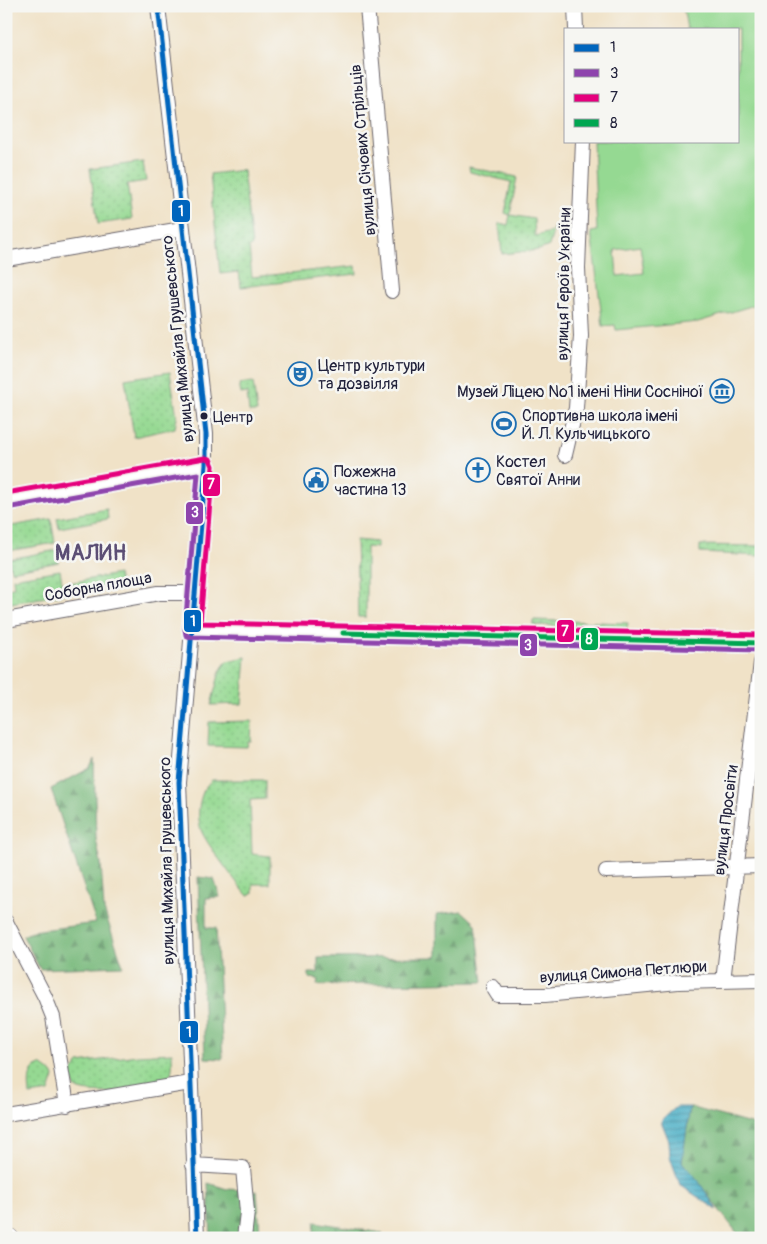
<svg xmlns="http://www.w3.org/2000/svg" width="767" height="1244" font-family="Pangolin,sans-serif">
	<defs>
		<pattern id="grass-dots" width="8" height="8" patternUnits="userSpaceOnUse" patternTransform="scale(1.25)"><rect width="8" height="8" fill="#95d992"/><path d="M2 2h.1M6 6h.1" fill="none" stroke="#80ba7f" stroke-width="1.8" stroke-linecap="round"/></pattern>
		<pattern id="forest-firs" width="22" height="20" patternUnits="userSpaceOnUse" patternTransform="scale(1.25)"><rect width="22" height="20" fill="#78b97c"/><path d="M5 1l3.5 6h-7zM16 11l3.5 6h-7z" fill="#629667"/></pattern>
		<pattern id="water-rules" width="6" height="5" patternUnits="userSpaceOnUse" patternTransform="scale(1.25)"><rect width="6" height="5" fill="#45adc5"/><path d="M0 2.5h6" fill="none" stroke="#398ca1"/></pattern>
	</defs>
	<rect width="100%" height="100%" fill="#f6f6f2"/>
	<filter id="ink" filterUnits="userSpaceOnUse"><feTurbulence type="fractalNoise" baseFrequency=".02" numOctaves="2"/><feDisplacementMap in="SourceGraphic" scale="10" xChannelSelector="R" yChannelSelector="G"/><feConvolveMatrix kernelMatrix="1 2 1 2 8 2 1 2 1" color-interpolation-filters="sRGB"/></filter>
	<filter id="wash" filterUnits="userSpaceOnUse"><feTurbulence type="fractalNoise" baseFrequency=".0096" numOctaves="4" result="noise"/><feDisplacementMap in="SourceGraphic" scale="20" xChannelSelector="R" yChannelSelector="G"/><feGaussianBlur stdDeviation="1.12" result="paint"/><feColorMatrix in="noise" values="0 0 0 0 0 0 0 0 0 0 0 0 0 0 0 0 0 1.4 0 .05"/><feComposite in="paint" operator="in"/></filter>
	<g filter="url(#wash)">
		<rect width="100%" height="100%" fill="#f0e2c7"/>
		<!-- grass -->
		<path fill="url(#grass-dots)" stroke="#5c7e66" d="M143,162L146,181L127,184L132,219L98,224L90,169Z
			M469,167L517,177L510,215L534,219L535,236L551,232L555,225L549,246L539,250L502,254L499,223L508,225L510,215L505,213L511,182L470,172Z
			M243,170L252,246L249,247L252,277L356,266L357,274L241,287L239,272L220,274L210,174Z
			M170,372L177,417L175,428L134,437L125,379Z
			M253,382L257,412H249L247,393L241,394L239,384Z
			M107,509L108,519L59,528L57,518Z
			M51,519L55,543L8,551L6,527Z
			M356,540L377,542V548L366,547V617H358Z
			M759,544H761V556L700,553V545L758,546Z
			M57,550L59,562L11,571L9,559Z
			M60,570L64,594L6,604V588L14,587L13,578Z
			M118,574L120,584L70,593L69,583Z
			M533,620L628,623L627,628L533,625Z
			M246,657L242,704L211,705L220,671L227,661Z
			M252,721L251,742H248L247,747L208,746L209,722Z
			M212,780H265V799L250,800L252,854L270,856V884H253V893L248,896C239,886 205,842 201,830C196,815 199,790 212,780Z
			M172,1053C172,1061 174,1073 167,1080C154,1093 91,1097 75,1088L71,1073L79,1063L137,1055Z
			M41,1065L52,1073L54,1077L49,1092L30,1095C29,1084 27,1069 41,1065Z"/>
		<!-- forest -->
		<path fill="url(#forest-firs)" stroke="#4d6e5c" d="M94,759L96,839L101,864L104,910L123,966L40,969L23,936L33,931L96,923L51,789L90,768Z
			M198,877L214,879L220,897L206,898V928H216L223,1059L205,1058Z
			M462,911L476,924L483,982L317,985L318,979L309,978V973H318V958L437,957V914Z
			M690,1107L761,1127V1238H741L682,1162Z
			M208,1183L227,1189L257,1191L260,1233L266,1238H211Z
			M315,1222L382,1233V1238H313Z"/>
		<!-- park -->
		<path fill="#95d992" stroke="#5c7e66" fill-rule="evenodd" d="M683,6H761V303L698,322L616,330L615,325L603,326L591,232L597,231L593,141H738V29H687ZM640,246L644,273L617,276L615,250Z"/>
		<!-- water -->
		<path fill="url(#water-rules)" stroke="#346880" d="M676,1107H690L682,1162L698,1180L717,1210L680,1185L670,1157L669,1141L661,1121Z"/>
	</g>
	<g filter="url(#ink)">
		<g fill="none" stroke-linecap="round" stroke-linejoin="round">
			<!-- minor casing -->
			<g stroke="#6a656c" stroke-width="16">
				<path id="minor" d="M158,6L206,434V465L179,782L197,1238
					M367,6L392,291
					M575,6L576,29
					M6,259L182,229
					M565,455L576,408L581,336L578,268L583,141
					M6,501L206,465
					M6,620L159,593H196
					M192,630L761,643
					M606,871L761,866
					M6,922L45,997L53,1017L67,1105
					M723,981L761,662
					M493,987L498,995H545L678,982L761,980
					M6,1114L190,1083
					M193,1165L243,1168L247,1212L244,1238"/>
			</g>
			<!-- major casing -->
			<g stroke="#6a656c" stroke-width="19">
				<path id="major" d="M6,1235L10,1238"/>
			</g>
			<!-- minor -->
			<use href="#minor" stroke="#fff" stroke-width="14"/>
			<!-- major -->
			<use href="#major" stroke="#fff" stroke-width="18"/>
			<!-- bus-1 casing -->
			<g stroke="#f6f6f2" stroke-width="9">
				<path id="bus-1" d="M158,6L206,434V465L179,782L197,1238"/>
			</g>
			<!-- bus-2 casing -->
			<g stroke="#f6f6f2" stroke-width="9">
				<path id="bus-2" d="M7,508L198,474L185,629L186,635L190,637L761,650"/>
			</g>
			<!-- bus-3 casing -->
			<g stroke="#f6f6f2" stroke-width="9">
				<path id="bus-3" d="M6,493L205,458L210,459L213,466L200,623L761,635"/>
			</g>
			<!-- bus-4 casing -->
			<g stroke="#f6f6f2" stroke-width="9">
				<path id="bus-4" d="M343,633L761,643"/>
			</g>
			<!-- bus-1 -->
			<use href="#bus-1" stroke="#0065bd" stroke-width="5"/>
			<!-- bus-2 -->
			<use href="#bus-2" stroke="#8e44ad" stroke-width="5"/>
			<!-- bus-3 -->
			<use href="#bus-3" stroke="#e5007d" stroke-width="5"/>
			<!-- bus-4 -->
			<use href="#bus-4" stroke="#00a651" stroke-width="5"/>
		</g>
	</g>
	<!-- icons -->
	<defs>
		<g id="theatre-ring" transform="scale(1.25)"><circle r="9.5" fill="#f6f6f2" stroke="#1f6fb2" stroke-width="1.5"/><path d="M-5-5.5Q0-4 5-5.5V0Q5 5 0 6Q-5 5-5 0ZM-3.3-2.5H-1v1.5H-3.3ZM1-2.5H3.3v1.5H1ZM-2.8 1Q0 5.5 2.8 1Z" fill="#1f6fb2"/></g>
		<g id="museum-ring" transform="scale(1.25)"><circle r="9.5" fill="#f6f6f2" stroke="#1f6fb2" stroke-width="1.5"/><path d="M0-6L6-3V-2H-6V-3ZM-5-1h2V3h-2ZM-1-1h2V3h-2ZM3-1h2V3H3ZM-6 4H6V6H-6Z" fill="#1f6fb2"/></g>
		<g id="stadium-ring" transform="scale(1.25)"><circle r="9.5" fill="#f6f6f2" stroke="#1f6fb2" stroke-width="1.5"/><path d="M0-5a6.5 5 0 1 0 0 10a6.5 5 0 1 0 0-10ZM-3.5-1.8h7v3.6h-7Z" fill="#1f6fb2"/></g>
		<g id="church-ring" transform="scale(1.25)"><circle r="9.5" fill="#f6f6f2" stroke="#1f6fb2" stroke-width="1.5"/><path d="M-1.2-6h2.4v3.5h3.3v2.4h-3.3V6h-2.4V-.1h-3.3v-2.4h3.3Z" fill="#1f6fb2"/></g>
		<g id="civic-ring" transform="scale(1.25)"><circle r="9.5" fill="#f6f6f2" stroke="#1f6fb2" stroke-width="1.5"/><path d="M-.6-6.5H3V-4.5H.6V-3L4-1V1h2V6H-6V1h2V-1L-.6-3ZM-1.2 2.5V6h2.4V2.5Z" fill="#1f6fb2"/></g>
	</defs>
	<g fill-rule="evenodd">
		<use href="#theatre-ring" x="300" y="374"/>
		<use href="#museum-ring" x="722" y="391"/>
		<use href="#stadium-ring" x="504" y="424"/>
		<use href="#church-ring" x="478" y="470"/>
		<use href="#civic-ring" x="316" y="480"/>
	</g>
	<!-- markers -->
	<circle fill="#22223b" stroke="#f6f6f2" stroke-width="2" cx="204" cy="416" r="4.5"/>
	<g text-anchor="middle" stroke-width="5" stroke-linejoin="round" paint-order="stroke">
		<!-- bus labels -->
		<g font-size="15" fill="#22223b" stroke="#f6f6f2" text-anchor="start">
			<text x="213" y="422">Центр</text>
		</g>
		<!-- street labels -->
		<g font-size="16" fill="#22223b" stroke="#f6f6f2">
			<text transform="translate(362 150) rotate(-95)" y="6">вулиця Січових Стрільців</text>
			<text transform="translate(563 284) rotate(-89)" y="6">вулиця Героїв України</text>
			<text transform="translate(177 339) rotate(-96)" y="6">вулиця Михайла Грушевського</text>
			<text transform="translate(98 586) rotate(-10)" y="6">Соборна площа</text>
			<text transform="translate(725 820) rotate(-83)" y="6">вулиця Просвіти</text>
			<text transform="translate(166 861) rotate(-91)" y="6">вулиця Михайла Грушевського</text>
			<text transform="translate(623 971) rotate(-4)" y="6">вулиця Симона Петлюри</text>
		</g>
		<!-- poi labels -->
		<g font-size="16" fill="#22223b" stroke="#f6f6f2" text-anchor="start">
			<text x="318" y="371">Центр культури<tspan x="318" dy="18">та дозвілля</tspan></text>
			<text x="704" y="397" text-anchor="end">Музей Ліцею №1 імені Ніни Сосніної</text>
			<text x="522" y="421">Спортивна школа імені<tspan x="522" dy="18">Й. Л. Кульчицького</tspan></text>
			<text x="496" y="467">Костел<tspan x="496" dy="18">Святої Анни</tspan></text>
			<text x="334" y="477">Пожежна<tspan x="334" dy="18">частина 13</tspan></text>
		</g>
		<!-- district labels -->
		<g font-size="21" font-weight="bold" letter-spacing="1" fill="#5b4e74" stroke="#f6f6f2">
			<text x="91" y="560">МАЛИН</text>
		</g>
	</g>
	<g stroke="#f6f6f2" stroke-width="2">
		<rect x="171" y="199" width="20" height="24" rx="5" fill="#0065bd"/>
		<rect x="202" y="473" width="19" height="24" rx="5" fill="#e5007d"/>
		<rect x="185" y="501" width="19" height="24" rx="5" fill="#8e44ad"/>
		<rect x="183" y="609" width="19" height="24" rx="5" fill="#0065bd"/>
		<rect x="556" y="619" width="19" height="24" rx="5" fill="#e5007d"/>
		<rect x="580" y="627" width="19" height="24" rx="5" fill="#00a651"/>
		<rect x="519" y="633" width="19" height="24" rx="5" fill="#8e44ad"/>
		<rect x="179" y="1020" width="20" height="24" rx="5" fill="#0065bd"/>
	</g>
	<g font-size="14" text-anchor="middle" font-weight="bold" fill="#fff">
		<text x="181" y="216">1</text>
		<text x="211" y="489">7</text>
		<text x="195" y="517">3</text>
		<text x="193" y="626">1</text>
		<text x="565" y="636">7</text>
		<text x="589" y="644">8</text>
		<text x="528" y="650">3</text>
		<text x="189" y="1037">1</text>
	</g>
	<!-- margin -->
	<rect width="767" height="1244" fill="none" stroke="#f6f6f2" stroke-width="25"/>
	<!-- legend -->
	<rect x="564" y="28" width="175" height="115" fill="#f6f6f2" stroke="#a1a1a9"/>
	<rect x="574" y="44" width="25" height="8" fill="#0065bd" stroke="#a1a1a9"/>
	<text x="610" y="52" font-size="15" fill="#22223b">1</text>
	<rect x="574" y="69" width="25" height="8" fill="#8e44ad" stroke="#a1a1a9"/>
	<text x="610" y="78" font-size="15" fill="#22223b">3</text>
	<rect x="574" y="94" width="25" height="8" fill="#e5007d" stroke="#a1a1a9"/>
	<text x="610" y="102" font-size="15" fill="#22223b">7</text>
	<rect x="574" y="119" width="25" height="8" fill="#00a651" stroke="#a1a1a9"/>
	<text x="610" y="128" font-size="15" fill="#22223b">8</text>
</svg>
